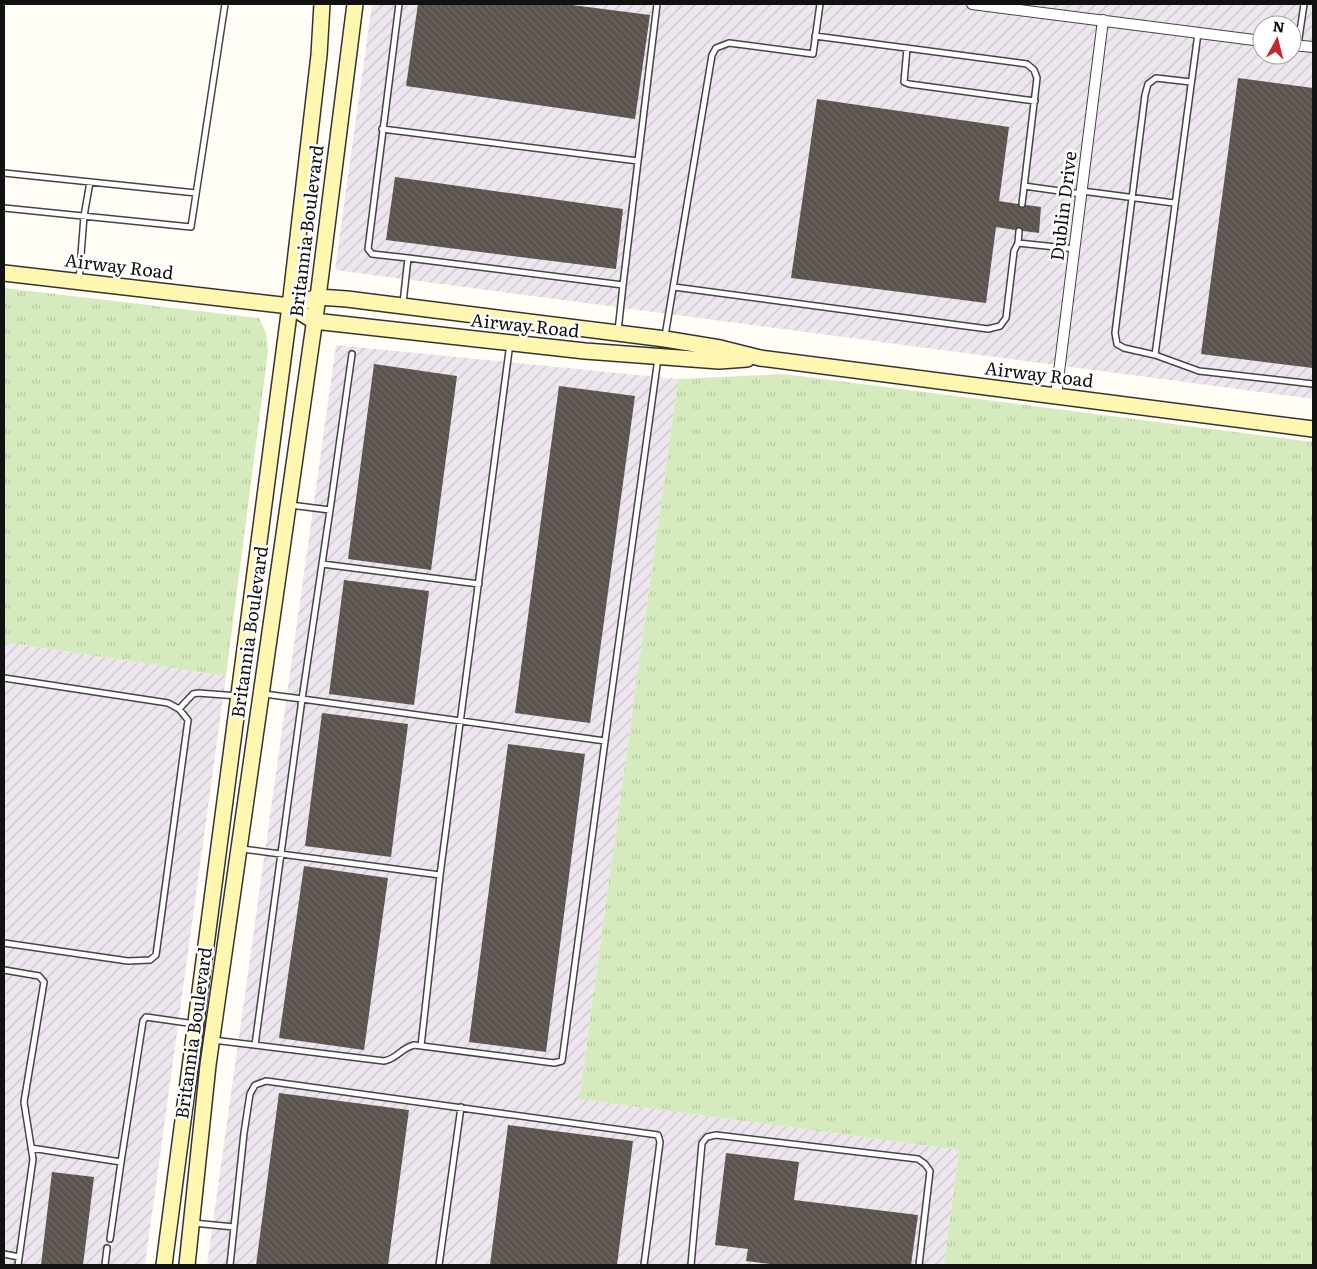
<svg xmlns="http://www.w3.org/2000/svg" width="1317" height="1269" font-family="Literata,serif">
	<defs>
		<pattern id="industrial-furrows" width="10" height="10" patternUnits="userSpaceOnUse" patternTransform="scale(1.25)"><rect width="10" height="10" fill="#eee6ef"/><path d="M-1 1l2-2M0 10L10 0M9 11l2-2" fill="none" stroke="#cbc4cc"/></pattern>
		<pattern id="grass-tufts" width="24" height="20" patternUnits="userSpaceOnUse" patternTransform="scale(1.25)"><rect width="24" height="20" fill="#d5ebbd"/><path d="M3 7l-1-3M5 7V3M7 7l1-3M15 17l-1-3M17 17v-4M19 17l1-3" fill="none" stroke="#b6c8a1"/></pattern>
		<pattern id="building-back-hatch" width="6" height="6" patternUnits="userSpaceOnUse" patternTransform="scale(1.25)"><rect width="6" height="6" fill="#5a524d"/><path d="M-1 5l2 2M0 0l6 6M5-1l2 2" fill="none" stroke="#6d6662"/></pattern>
	</defs>
	<rect width="100%" height="100%" fill="#fffdf5"/>
	<!-- industrial -->
	<path fill="url(#industrial-furrows)" fill-rule="evenodd" d="M372,4H1313V399L335,270ZM1262,25H1292V55H1262Z
		M336,345L678,379L579,1099L959,1150L944,1265H207Z
		M4,642L226,676L145,1265H4Z"/>
	<!-- grass -->
	<path fill="url(#grass-tufts)" d="M4,288L259,318L266,333L268,351L226,676L4,642Z
		M784,374L1313,442V1265H944L959,1150L579,1099L678,379Z"/>
	<!-- building -->
	<path fill="url(#building-back-hatch)" d="M418,4H564L650,15L635,119L406,86Z
		M1238,78L1313,88V368L1201,354Z
		M817,99L1009,127L999,201L1018,204L1021,208L1026,205L1041,207L1039,233L1023,231L1020,227L1015,230L996,227L986,303L791,278Z
		M395,177L623,209L616,269L386,240Z
		M374,364L457,376L431,570L348,559Z
		M559,386L635,396L590,723L515,713Z
		M344,580L429,591L414,705L329,694Z
		M322,713L408,724L391,857L305,846Z
		M508,744L585,754L546,1052L469,1042Z
		M304,866L388,878L364,1050L279,1038Z
		M279,1093L409,1110L388,1265H256Z
		M508,1125L633,1141L617,1265H490Z
		M726,1153L799,1162L794,1200L918,1215L911,1265H778L746,1261L748,1249L715,1245Z
		M52,1172L94,1177L83,1265H41Z"/>
	<g fill="none" stroke-linecap="round" stroke-linejoin="round">
		<!-- lane casing -->
		<g stroke="#444" stroke-width="8">
			<path id="lane" d="M399,4L368,249L372,254L408,258
				M1198,33L1155,355L1199,371L1313,384
				M815,36L1027,64L1034,70L1037,78L1022,204
				M1298,45L1304,4
				M907,48L904,82L909,84L1035,101
				M382,129L638,161
				M4,173L196,193
				M1024,186L1081,194
				M1082,191L1174,203
				M4,208L191,227L225,4
				M1018,243L1019,231
				M79,281L84,216L90,182
				M623,285L657,4
				M674,287L988,329L1000,326L1006,318L1014,251L1018,243L1075,249
				M403,303L408,258L623,285L618,331
				M665,336L712,55L716,48L729,43L813,54L820,4
				M1155,355L1124,348L1117,344L1115,333L1145,95L1148,84L1156,78L1191,82
				M290,505L330,510L352,354
				M322,564L479,584
				M4,678L168,703L179,709L188,720L156,955L150,960L128,961L4,943
				M264,694L302,699L330,510
				M179,709L193,694L198,693L238,696
				M242,849L440,875L510,343
				M4,970L39,976L44,982L24,1102L33,1159L18,1265
				M213,1040L384,1061C397,1059 401,1048 414,1045L554,1063L562,1061L605,741
				M255,1045L302,699L605,741L658,358
				M421,1046L440,875
				M31,1148L121,1162L110,1239
				M121,1162L143,1021L146,1017L195,1024
				M193,1223L234,1227
				M4,1254L19,1257
				M105,1265L107,1248
				M230,1265L244,1133L250,1094L255,1085L266,1081L658,1135L660,1142L644,1265
				M439,1265L461,1107
				M691,1265L702,1143L707,1137L716,1135L918,1159L925,1164L930,1171L919,1265"/>
		</g>
		<!-- street casing -->
		<g stroke="#444" stroke-width="12">
			<path id="street" d="M972,4L1262,41
				M1292,45L1313,47
				M1056,396L1103,20"/>
		</g>
		<!-- secondary casing -->
		<g stroke="#333" stroke-width="18">
			<path id="secondary" d="M4,273L290,306L314,321L585,351L719,361L747,359
				M290,306L318,297L347,299L665,339L720,348L760,358L1313,429
				M164,1265L290,306L319,55L322,4
				M187,1265L208,1065L318,297L355,4"/>
		</g>
		<!-- lane -->
		<use href="#lane" stroke="#fff" stroke-width="5"/>
		<!-- street -->
		<use href="#street" stroke="#fff" stroke-width="10"/>
		<!-- secondary -->
		<use href="#secondary" stroke="#fff6b0" stroke-width="15"/>
	</g>
	<g text-anchor="middle" stroke-width="5" stroke-linejoin="round" paint-order="stroke">
		<!-- street labels -->
		<g font-size="18" fill="#111" stroke="#fff">
			<text transform="translate(1064 206) rotate(-83)" y="6">Dublin Drive</text>
			<text transform="translate(307 231) rotate(-83)" y="6">Britannia Boulevard</text>
			<text transform="translate(119 267) rotate(7)" y="6">Airway Road</text>
			<text transform="translate(525 326) rotate(6)" y="6">Airway Road</text>
			<text transform="translate(1039 375) rotate(7)" y="6">Airway Road</text>
			<text transform="translate(250 632) rotate(-82)" y="6">Britannia Boulevard</text>
			<text transform="translate(194 1033) rotate(-82)" y="6">Britannia Boulevard</text>
		</g>
	</g>
	<!-- border -->
	<rect width="1317" height="1269" fill="none" stroke="#111111" stroke-width="10"/>
	<!-- north arrow -->
	<g transform="translate(1277 40) rotate(7)"><circle r="24" fill="#ffffff" stroke="#a0a0a0"/>
	<path d="M0-4L9 19L0 12L-9 19Z" fill="#c4262e"/>
	<text y="-8" font-size="14" font-weight="bold" text-anchor="middle" fill="#111111">N</text>
	</g>
</svg>
